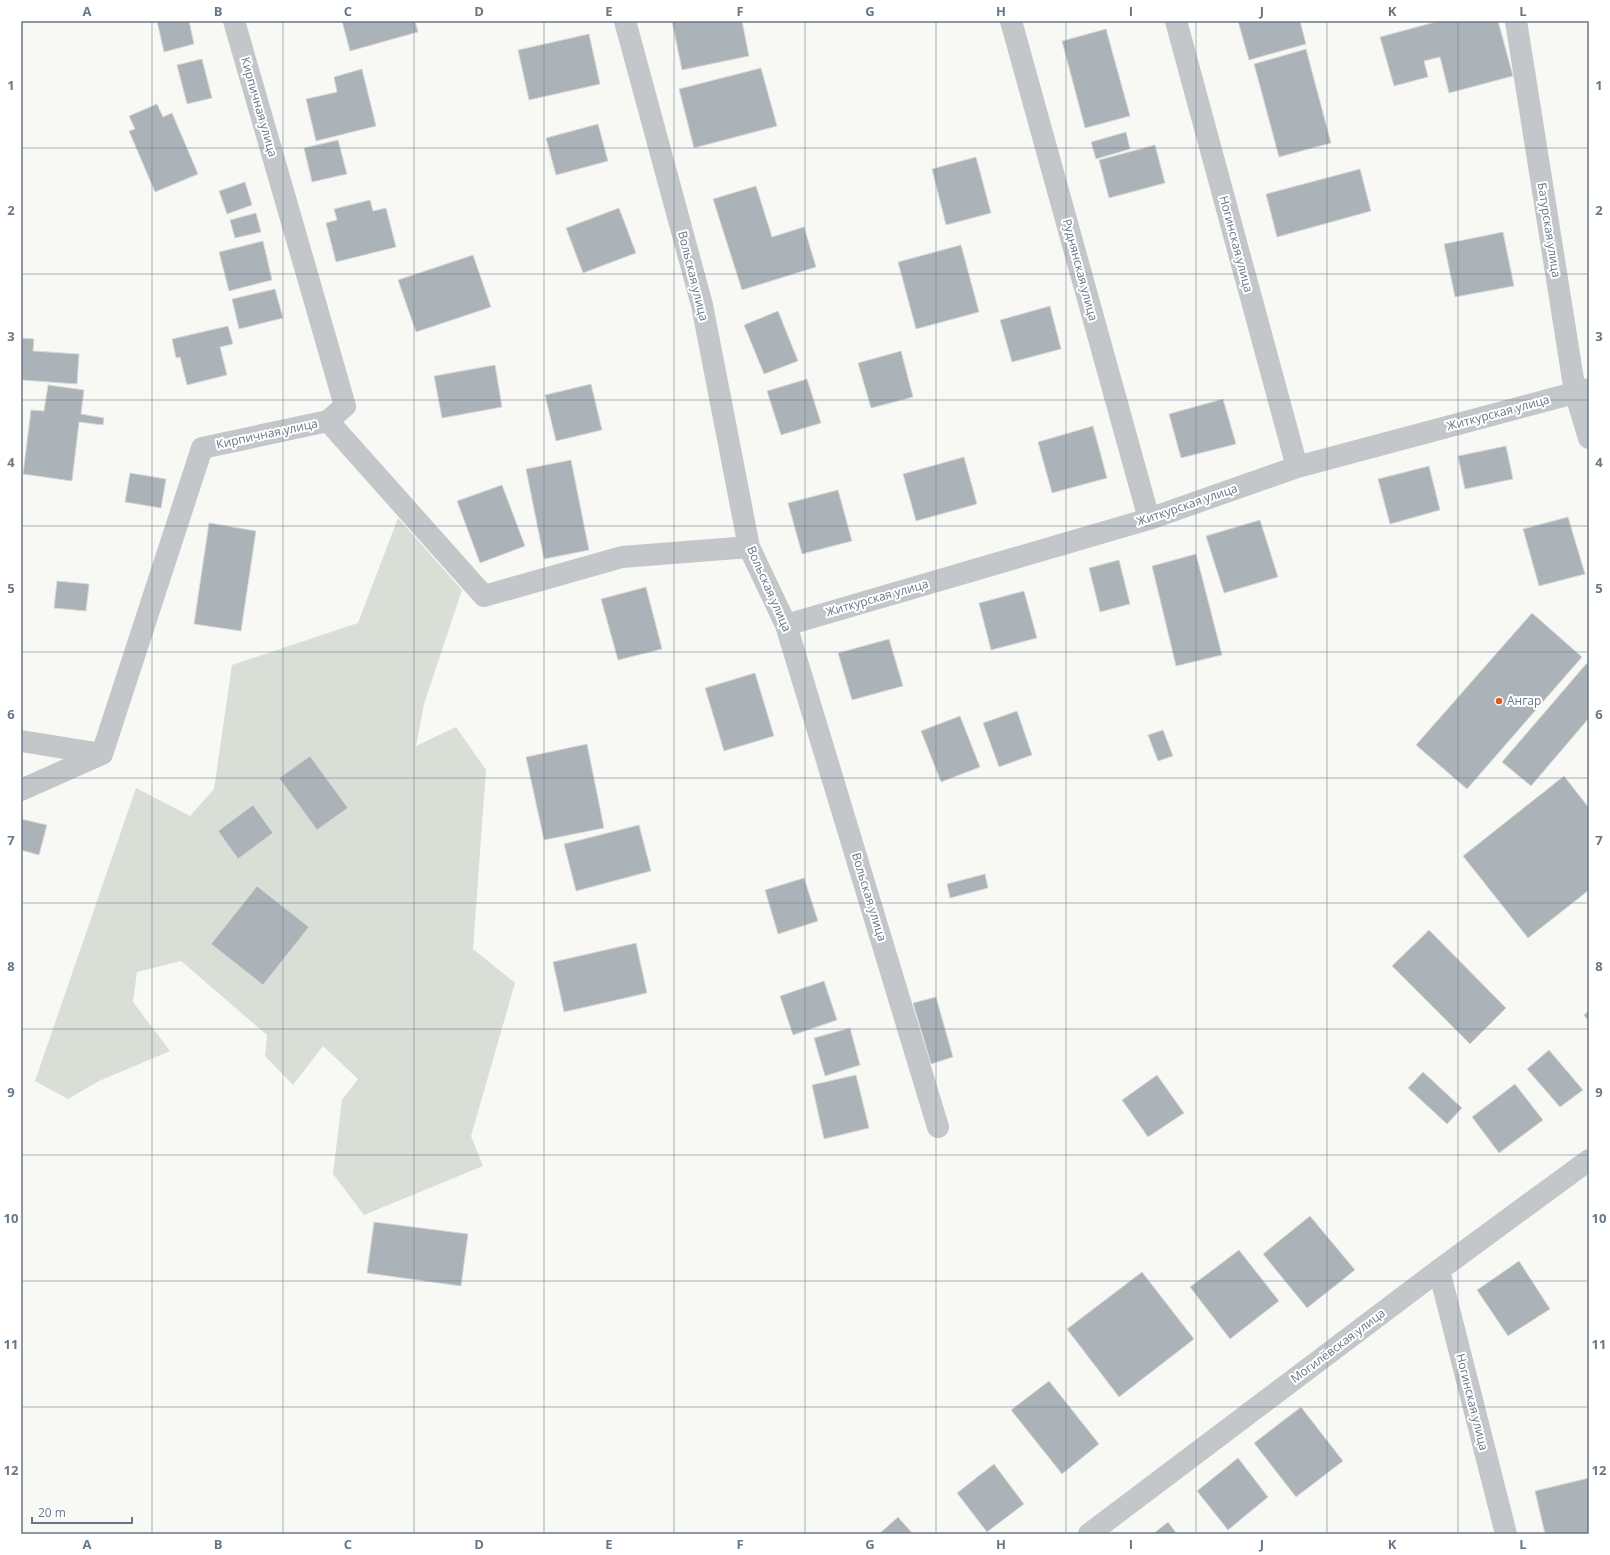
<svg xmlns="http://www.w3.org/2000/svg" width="1610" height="1555" font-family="'Open Sans',sans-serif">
	<rect width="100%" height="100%" fill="#f8f8f5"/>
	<!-- green -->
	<path fill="#d9dfd6" d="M398,518L462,590L424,704L416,746L456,727L486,770L473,949L515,983L471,1136L483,1166L364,1215L333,1174L342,1100L358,1079L323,1046L293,1085L265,1056L267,1035L181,961L137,972L133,1002L170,1051L99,1081L68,1099L35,1081L136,788L190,816L214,789L232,665L358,623Z"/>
	<!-- building -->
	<path fill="#abb3b9" stroke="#d9d9d7" d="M157,21H189L194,44L164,52Z
		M342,21H415L418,32L350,51Z
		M672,21H742L749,56L682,70Z
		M1238,21H1300L1306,44L1249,60Z
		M1439,21H1498L1513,76L1449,93L1440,57L1424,61L1428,77L1394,86L1380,37Z
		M1106,29L1130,116L1085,128L1062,41Z
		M589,34L600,84L529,100L518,50Z
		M1306,49L1331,143L1279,157L1254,64Z
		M202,59L212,98L187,104L177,65Z
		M761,68L777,126L694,148L679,89Z
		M362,69L376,126L316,141L306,99L337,92L334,77Z
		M157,104L163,117L172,113L198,174L155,192L129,131L135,129L129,116Z
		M598,124L608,161L556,175L546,138Z
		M1126,132L1130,149L1096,159L1091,142Z
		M338,140L347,174L312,182L304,148Z
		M1155,145L1165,183L1109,198L1099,160Z
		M976,157L991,213L946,225L932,169Z
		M1360,169L1371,211L1277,237L1266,194Z
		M245,182L252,205L227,214L219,191Z
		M756,186L772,237L804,227L816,267L742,290L713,199Z
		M370,200L373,211L386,208L396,247L336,262L326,223L337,220L334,209Z
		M619,208L636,253L583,273L566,228Z
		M256,213L261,232L235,238L230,220Z
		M1503,232L1514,286L1455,297L1444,244Z
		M263,241L272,280L229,291L219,252Z
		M961,245L979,312L916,329L898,262Z
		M473,255L491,307L416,332L398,280Z
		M275,289L283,318L239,329L232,299Z
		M1050,306L1061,349L1012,362L1000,320Z
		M778,311L798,361L764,374L744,325Z
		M228,326L233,344L220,347L227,375L187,385L180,357L176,358L172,339Z
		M21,338L34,339L33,351L79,354L77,384L21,380Z
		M901,351L913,397L871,408L858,363Z
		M495,365L502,407L442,418L434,376Z
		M807,379L821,423L781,435L767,391Z
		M591,384L602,430L556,441L545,395Z
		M48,385L84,390L81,414L104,418L103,425L79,422L72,481L23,474L31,410L44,411Z
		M1223,399L1236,444L1181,458L1169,414Z
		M1093,426L1107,478L1052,493L1038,442Z
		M1506,446L1513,479L1465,489L1458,456Z
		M964,457L977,504L916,521L903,474Z
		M571,460L589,550L544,559L526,469Z
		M1429,466L1440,510L1390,524L1378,479Z
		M130,473L166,479L161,508L125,502Z
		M502,485L525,546L480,563L457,501Z
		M838,490L852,541L802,554L788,503Z
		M1568,517L1585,574L1539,586L1523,529Z
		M1260,520L1278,577L1224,593L1206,536Z
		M209,523L256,531L241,631L194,624Z
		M1196,554L1222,655L1176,666L1152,566Z
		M1119,560L1130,604L1100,612L1089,568Z
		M57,581L89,584L86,611L54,608Z
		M646,587L662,649L618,660L601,599Z
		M1024,591L1037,638L991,650L979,603Z
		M1532,613L1582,657L1467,789L1416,745Z
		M889,639L903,686L852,700L838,653Z
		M1587,663L1589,665V718L1531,786L1502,762Z
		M755,673L774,736L724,751L705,688Z
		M1017,711L1032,755L999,767L983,723Z
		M960,716L980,767L941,782L921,731Z
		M1163,730L1173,756L1158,761L1148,735Z
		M587,744L604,828L544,840L526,757Z
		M310,756L348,808L317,830L279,778Z
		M1564,776L1589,808V890L1528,938L1463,856Z
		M253,805L273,833L238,859L218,831Z
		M21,819L47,825L39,855L21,850Z
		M639,825L651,871L576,891L564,844Z
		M985,874L988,888L950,898L947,884Z
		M804,878L818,921L778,934L765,890Z
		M257,886L309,927L263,985L211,944Z
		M1429,930L1506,1008L1470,1044L1392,966Z
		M636,943L647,993L564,1012L553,962Z
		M824,981L837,1020L793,1035L780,996Z
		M936,997L953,1057L931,1064L913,1003Z
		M1589,1011V1022L1584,1015Z
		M850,1028L860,1065L825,1076L814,1038Z
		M1549,1050L1583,1090L1560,1107L1527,1069Z
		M1423,1072L1462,1108L1447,1124L1408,1088Z
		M856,1075L869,1128L824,1139L812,1085Z
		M1157,1075L1184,1113L1148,1137L1122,1100Z
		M1515,1084L1543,1120L1499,1153L1472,1117Z
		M1310,1216L1355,1270L1307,1308L1263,1254Z
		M374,1222L468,1234L461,1286L367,1273Z
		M1239,1250L1279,1301L1230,1339L1190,1287Z
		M1519,1261L1550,1309L1508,1336L1477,1290Z
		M1142,1272L1194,1339L1119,1397L1067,1329Z
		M1049,1381L1099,1444L1062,1474L1011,1410Z
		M1301,1407L1343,1461L1296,1497L1254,1443Z
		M1238,1458L1268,1497L1228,1530L1197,1491Z
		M994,1464L1024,1504L987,1532L957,1493Z
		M1589,1478V1534H1545L1535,1491Z
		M898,1517L913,1534H879Z
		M1168,1522L1177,1534H1153Z"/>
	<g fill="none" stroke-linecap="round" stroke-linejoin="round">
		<!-- minor -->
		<path stroke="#c3c7ca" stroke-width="22" d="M625,21L702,305L749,547L786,625L938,1127
			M1011,21L1149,519
			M1176,21L1297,467
			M1516,21L1575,392L1589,438
			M328,421L484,596L622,557L749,547
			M786,625L1149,519L1297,467L1589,389
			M21,741L102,754
			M102,754L202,448L328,421L345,406L234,21
			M21,790L102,754
			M1439,1270L1506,1534
			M1089,1534L1439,1270L1589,1160"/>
	</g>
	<!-- grid -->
	<path fill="none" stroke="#677786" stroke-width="1" stroke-opacity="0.55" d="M152,21V1534M283,21V1534M414,21V1534M544,21V1534M674,21V1534M805,21V1534M936,21V1534M1066,21V1534M1196,21V1534M1327,21V1534M1458,21V1534M21,148H1589M21,274H1589M21,400H1589M21,526H1589M21,652H1589M21,778H1589M21,903H1589M21,1029H1589M21,1155H1589M21,1281H1589M21,1407H1589"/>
	<!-- markers -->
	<circle fill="#e35829" stroke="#fff" stroke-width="1.5" cx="1499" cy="701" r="4"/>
	<g text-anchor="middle" stroke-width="4" stroke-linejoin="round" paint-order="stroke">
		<!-- street labels -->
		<g font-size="12" fill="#677786" stroke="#fff">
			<text transform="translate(259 107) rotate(74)" y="4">Кирпичная улица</text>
			<text transform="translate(1549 230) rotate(81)" y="4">Батурская улица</text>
			<text transform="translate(1236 244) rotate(75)" y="4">Ногинская улица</text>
			<text transform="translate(1080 270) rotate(75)" y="4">Руднянская улица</text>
			<text transform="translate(693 276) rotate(76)" y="4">Вольская улица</text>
			<text transform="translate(1498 413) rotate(-15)" y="4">Житкурская улица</text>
			<text transform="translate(267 434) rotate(-12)" y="4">Кирпичная улица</text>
			<text transform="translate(1187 505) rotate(-19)" y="4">Житкурская улица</text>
			<text transform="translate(769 589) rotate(66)" y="4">Вольская улица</text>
			<text transform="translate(877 598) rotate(-16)" y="4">Житкурская улица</text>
			<text transform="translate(869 897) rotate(73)" y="4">Вольская улица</text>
			<text transform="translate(1338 1346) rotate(-37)" y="4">Могилёвская улица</text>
			<text transform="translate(1472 1402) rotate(76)" y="4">Ногинская улица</text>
		</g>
		<!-- poi labels -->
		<g font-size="12" fill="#677786" stroke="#fff" text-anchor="start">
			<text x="1507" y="705">Ангар</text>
		</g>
	</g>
	<!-- border -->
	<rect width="1610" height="1555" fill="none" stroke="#ffffff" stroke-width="44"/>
	<!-- scale -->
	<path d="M32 1517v6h100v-6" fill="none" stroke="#677786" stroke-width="2"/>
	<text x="38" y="1517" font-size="12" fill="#677786" stroke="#ffffff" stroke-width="3" paint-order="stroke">20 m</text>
	<rect x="22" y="22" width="1566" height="1511" fill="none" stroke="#677786" stroke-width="1.5"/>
	<g font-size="13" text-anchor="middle" font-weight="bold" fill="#677786">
		<text x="87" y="16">A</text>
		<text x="218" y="16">B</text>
		<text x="348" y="16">C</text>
		<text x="479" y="16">D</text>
		<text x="609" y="16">E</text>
		<text x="740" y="16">F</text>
		<text x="870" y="16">G</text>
		<text x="1001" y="16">H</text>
		<text x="1131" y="16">I</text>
		<text x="1262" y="16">J</text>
		<text x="1392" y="16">K</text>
		<text x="1523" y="16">L</text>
		<text x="11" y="90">1</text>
		<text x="1599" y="90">1</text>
		<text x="11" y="215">2</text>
		<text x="1599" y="215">2</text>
		<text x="11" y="341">3</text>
		<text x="1599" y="341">3</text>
		<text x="11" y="467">4</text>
		<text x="1599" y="467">4</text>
		<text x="11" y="593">5</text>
		<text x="1599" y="593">5</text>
		<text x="11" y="719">6</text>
		<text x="1599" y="719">6</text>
		<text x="11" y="845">7</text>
		<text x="1599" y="845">7</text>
		<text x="11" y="971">8</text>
		<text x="1599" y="971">8</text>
		<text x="11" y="1097">9</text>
		<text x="1599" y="1097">9</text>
		<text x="11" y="1223">10</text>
		<text x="1599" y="1223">10</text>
		<text x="11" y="1349">11</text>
		<text x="1599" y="1349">11</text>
		<text x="11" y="1475">12</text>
		<text x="1599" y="1475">12</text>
		<text x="87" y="1549">A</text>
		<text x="218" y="1549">B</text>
		<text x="348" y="1549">C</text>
		<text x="479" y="1549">D</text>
		<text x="609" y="1549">E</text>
		<text x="740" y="1549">F</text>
		<text x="870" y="1549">G</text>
		<text x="1001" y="1549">H</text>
		<text x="1131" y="1549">I</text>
		<text x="1262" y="1549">J</text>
		<text x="1392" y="1549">K</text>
		<text x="1523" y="1549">L</text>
	</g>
</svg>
